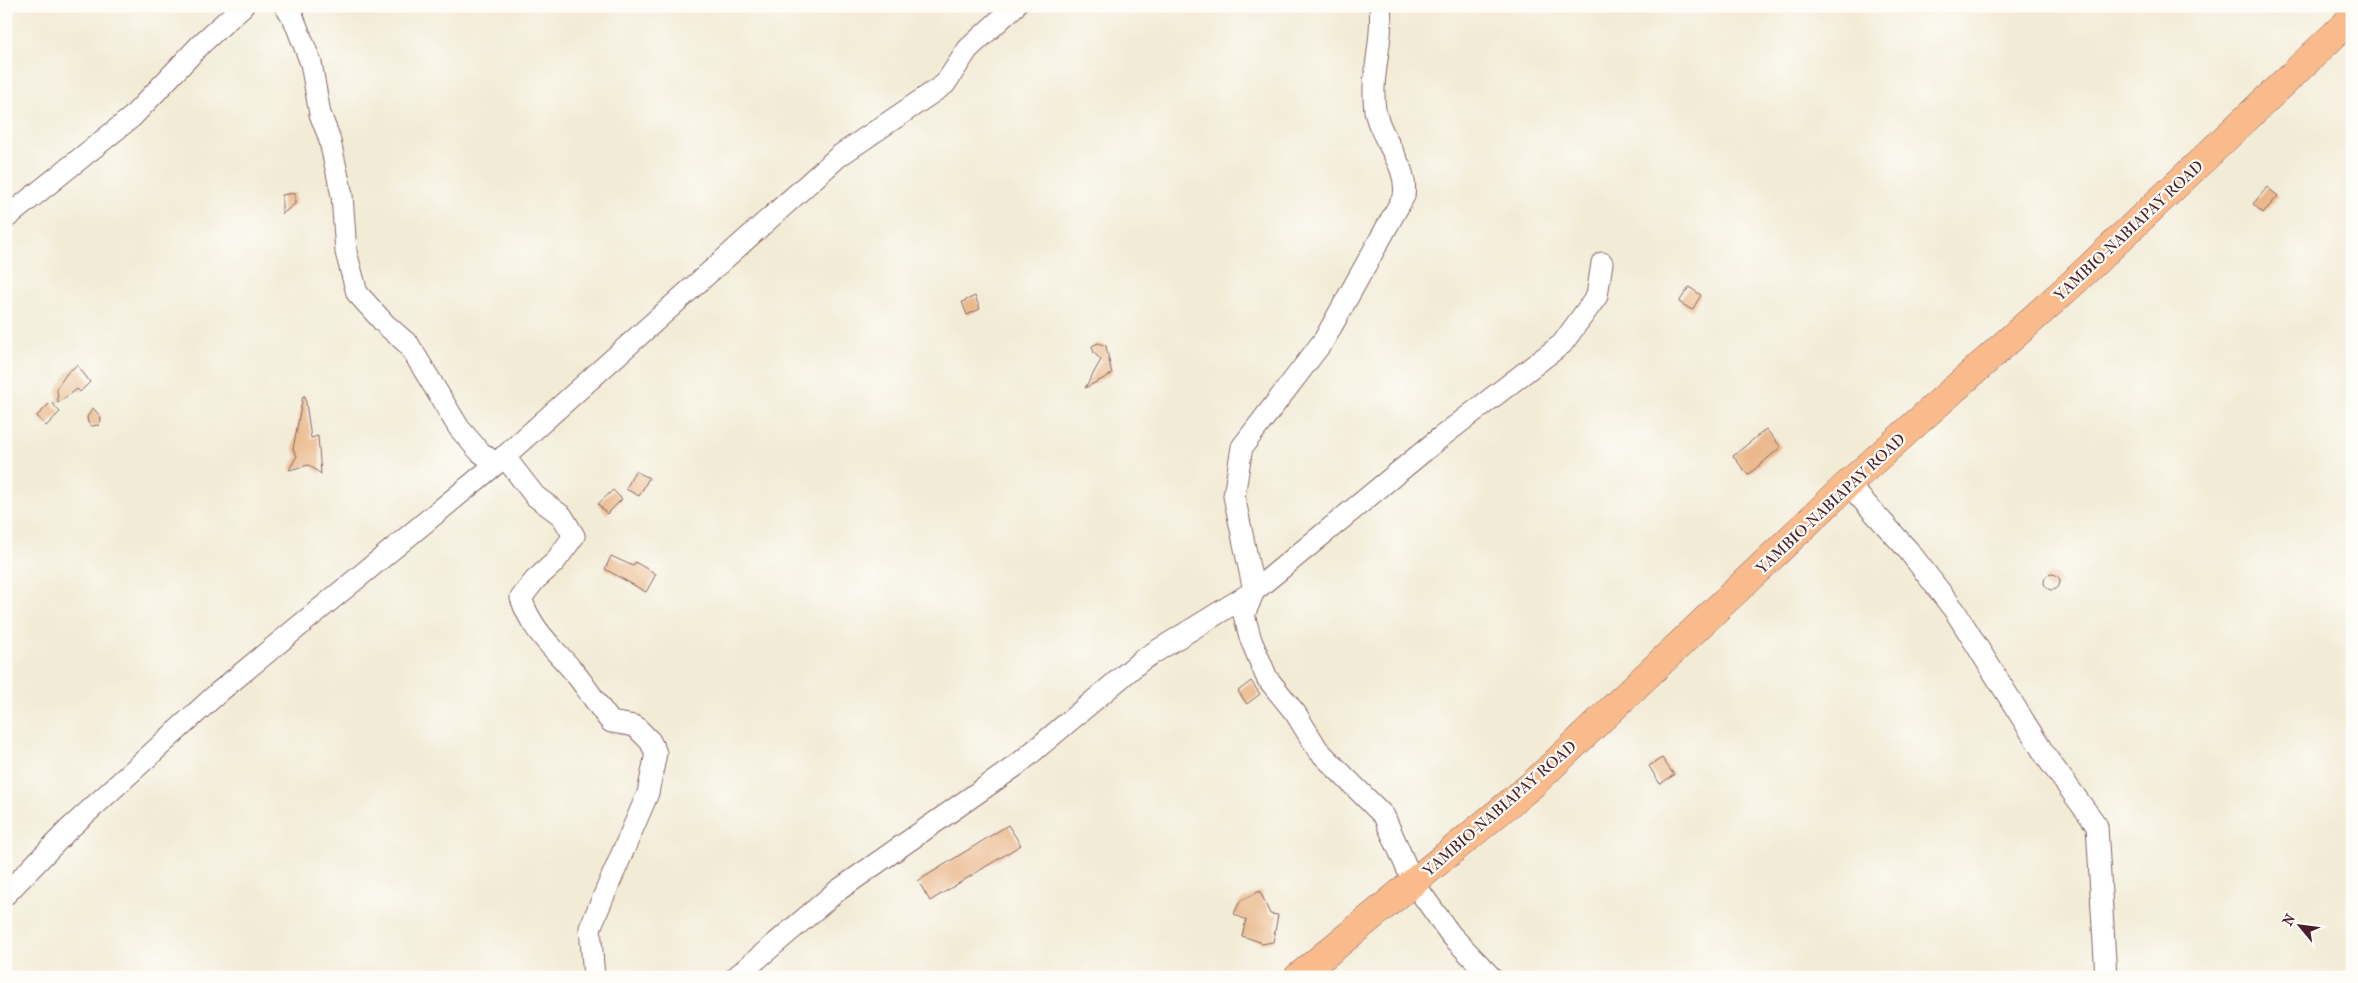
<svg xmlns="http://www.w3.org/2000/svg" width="2358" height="983" font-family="'IM FELL French Canon',serif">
	<rect width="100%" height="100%" fill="#fdfcf7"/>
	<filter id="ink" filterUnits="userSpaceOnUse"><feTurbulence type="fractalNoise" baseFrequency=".02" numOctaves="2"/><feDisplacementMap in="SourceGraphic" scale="10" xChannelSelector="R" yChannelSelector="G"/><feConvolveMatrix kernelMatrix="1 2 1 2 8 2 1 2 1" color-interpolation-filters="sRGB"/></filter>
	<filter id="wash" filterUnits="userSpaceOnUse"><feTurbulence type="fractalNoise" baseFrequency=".0096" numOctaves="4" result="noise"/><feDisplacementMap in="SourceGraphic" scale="20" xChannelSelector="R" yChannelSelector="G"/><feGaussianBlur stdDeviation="1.12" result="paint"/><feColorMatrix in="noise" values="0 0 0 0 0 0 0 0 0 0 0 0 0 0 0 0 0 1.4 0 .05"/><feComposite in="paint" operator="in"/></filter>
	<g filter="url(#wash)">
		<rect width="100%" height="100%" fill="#f2ebd5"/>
		<g id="blocks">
			<!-- building -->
			<path fill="#eab88a" d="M2267,187L2278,196L2263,213L2253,204Z
				M295,193V204L282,214V195Z
				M1689,287L1701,295L1692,310L1679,302Z
				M975,296L980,309L967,315L962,302Z
				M1098,343L1106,346L1112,374L1085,388L1101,360L1094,353L1092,346Z
				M77,365L90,382L80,392L77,389L58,403L57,388L67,373Z
				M303,396H305L311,438L318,436L321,474L309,465L289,470L297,456L293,449Z
				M51,402L60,412L46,426L37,416Z
				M93,408L100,416L101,419L99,425L92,426L88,423L87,417Z
				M1766,429L1781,447L1748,475L1733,456Z
				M635,471L649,478L639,496L626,489Z
				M613,490L622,499L607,514L598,504Z
				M611,556L633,566L635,562L656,574L646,592L605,569Z
				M2044 582a8 8 0 1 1 16 0a8 8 0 1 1-16 0Z
				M1251,681L1260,694L1247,704L1238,691Z
				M1662,758L1674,775L1660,784L1649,766Z
				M1008,825L1021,845L930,901L918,881Z
				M1260,891L1270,914L1278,915L1273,942L1262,944L1260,942L1242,936L1246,920L1234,914L1240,901Z"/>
		</g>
	</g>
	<g filter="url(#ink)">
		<use href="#blocks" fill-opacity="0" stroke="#856666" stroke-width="1"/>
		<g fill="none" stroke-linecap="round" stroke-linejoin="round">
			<!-- minor casing -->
			<g stroke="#856666" stroke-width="23">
				<path id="minor" d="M285,6L293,17L311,63L320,114L329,137L342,195L346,252L357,293L386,325L409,345L459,428L479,451L496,464
					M1380,6C1384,42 1370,74 1375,110C1380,140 1409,165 1404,196L1324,340L1242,447L1234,496L1254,591L1244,615L1251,640L1267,678L1296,714L1318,750L1384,816L1413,882L1451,935L1491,977
					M6,218L132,117L201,44L243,6
					M504,456L535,496L562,516L574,536L554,563L535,580L521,598C532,631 553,647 574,672C587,688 598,706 611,722L635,726L650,741L656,753L648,793L590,928L594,977
					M1848,484L1908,550L1955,611L2047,758L2097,826L2106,977
					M6,894L69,829L219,692L496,464L839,156L945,84L968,49L1015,6
					M736,977L837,891L1017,765L1142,660L1254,591L1441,437L1562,344L1597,296L1602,263"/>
			</g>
			<!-- major casing -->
			<g stroke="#856666" stroke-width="29">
				<path id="major" d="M1298,977L1533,784L1848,484L2073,283L2352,18"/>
			</g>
			<!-- minor -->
			<use href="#minor" stroke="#fff" stroke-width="21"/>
			<!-- major -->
			<use href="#major" stroke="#fabb8c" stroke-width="28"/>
		</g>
	</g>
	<g text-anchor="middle" stroke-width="4.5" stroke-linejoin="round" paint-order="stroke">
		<!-- street labels -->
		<g font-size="16" fill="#4a1f2b" stroke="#fdfcf7">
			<text transform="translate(2128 230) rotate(-43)" y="6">YAMBIO-NABIAPAY ROAD</text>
			<text transform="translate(1830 503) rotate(-43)" y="6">YAMBIO-NABIAPAY ROAD</text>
			<text transform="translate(1499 808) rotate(-41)" y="6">YAMBIO-NABIAPAY ROAD</text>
		</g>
	</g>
	<!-- margin -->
	<rect width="2358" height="983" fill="none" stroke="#fdfcf7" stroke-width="25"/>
	<!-- north arrow -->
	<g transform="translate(2300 926) rotate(299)" stroke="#fdfcf7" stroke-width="4" paint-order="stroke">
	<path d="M0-4L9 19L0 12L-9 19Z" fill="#4a1f2b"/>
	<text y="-8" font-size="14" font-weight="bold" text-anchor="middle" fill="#4a1f2b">N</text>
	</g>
</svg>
